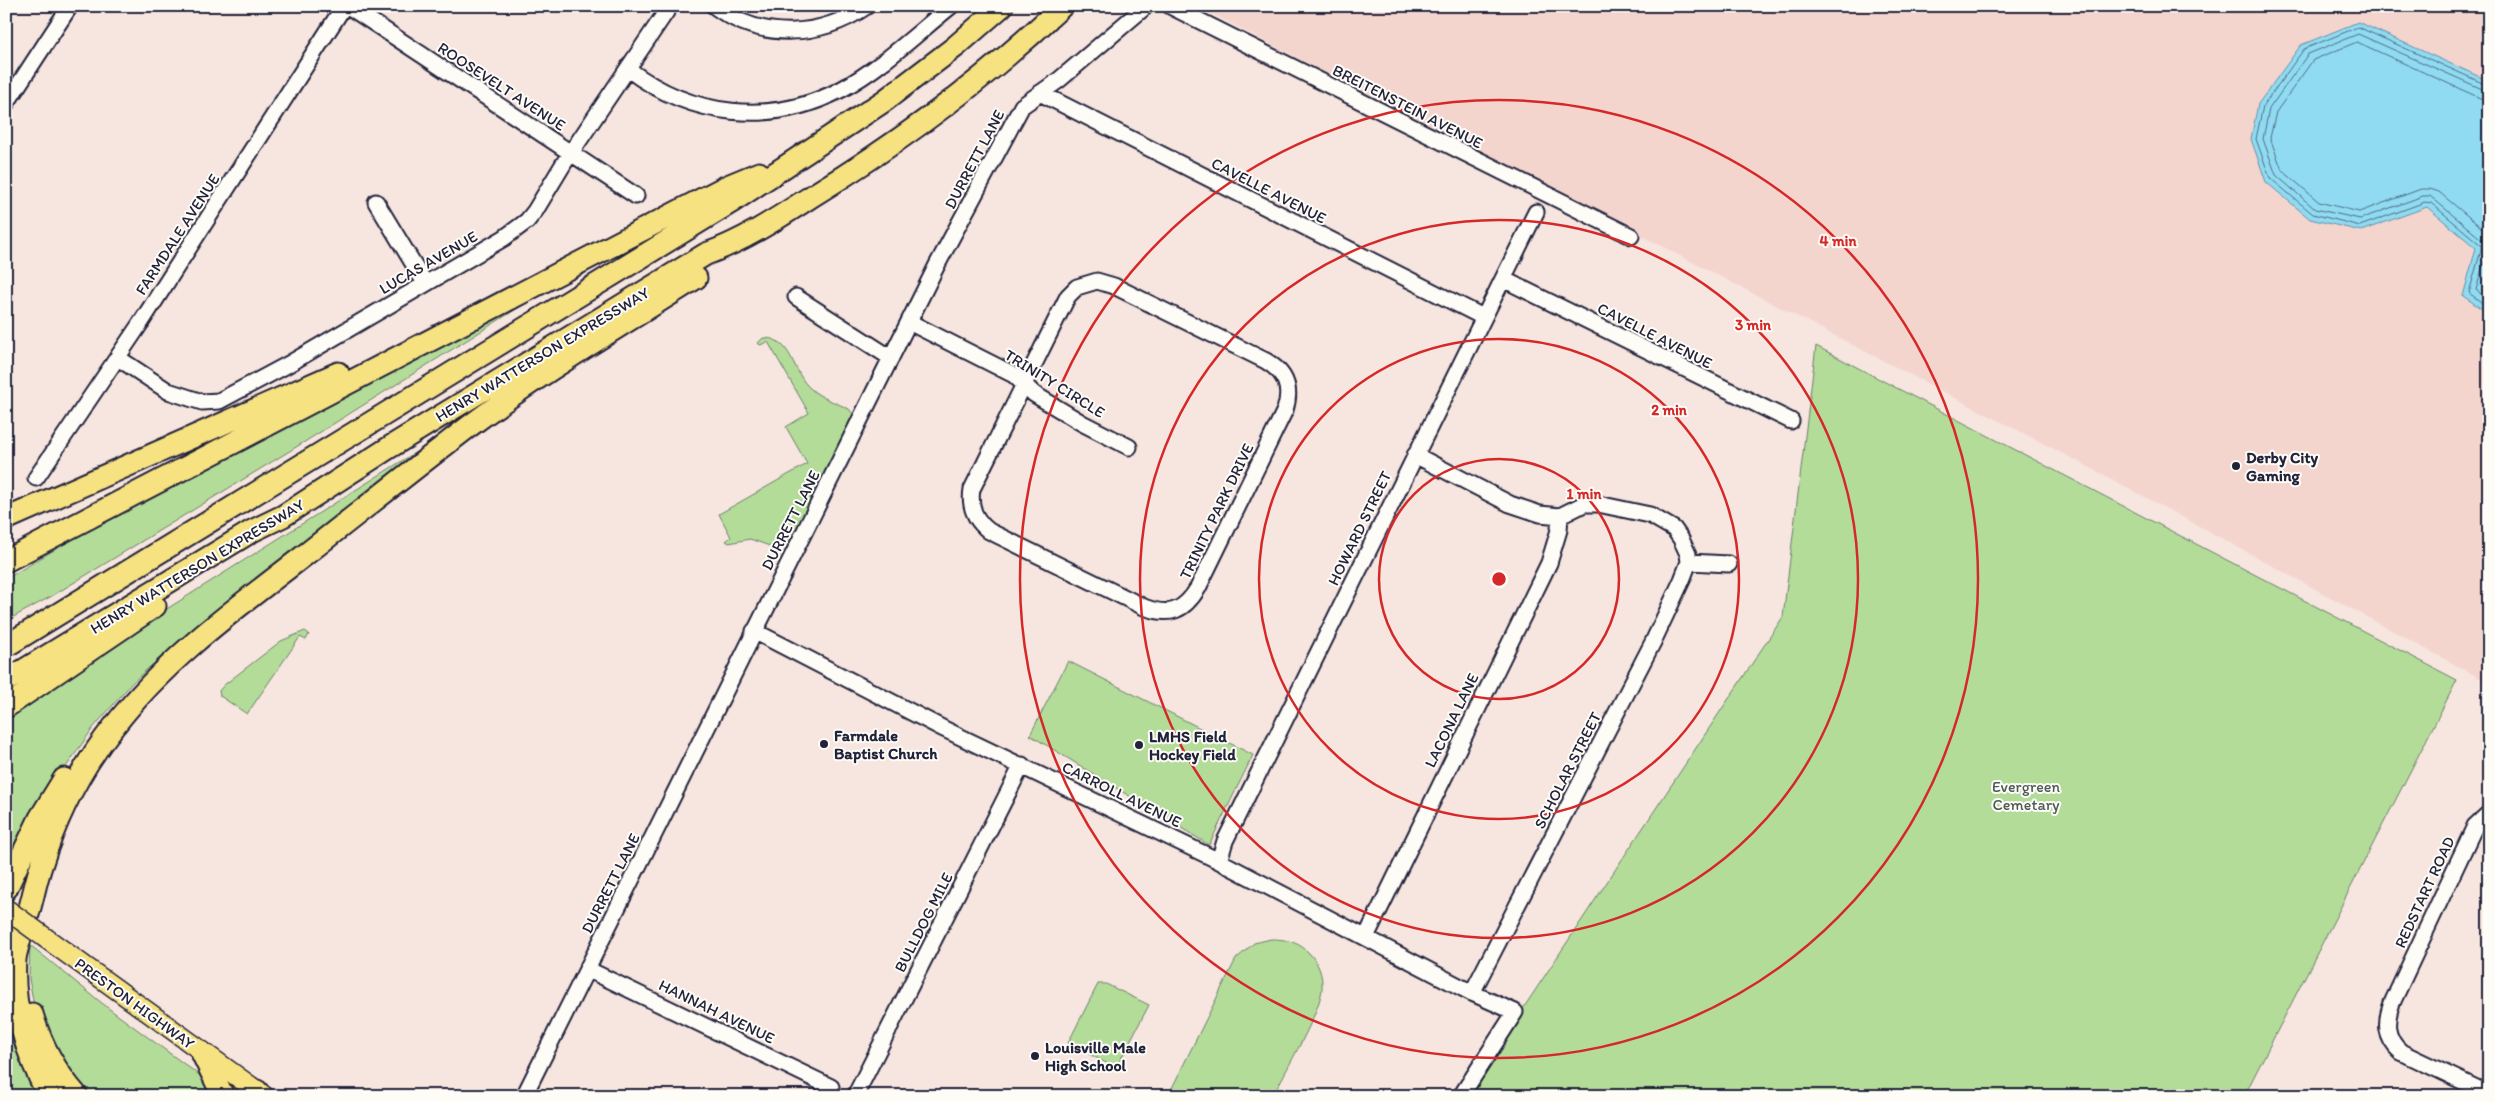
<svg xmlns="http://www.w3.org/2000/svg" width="2495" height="1102" font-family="Itim,sans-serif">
	<rect width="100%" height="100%" fill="#f7e5df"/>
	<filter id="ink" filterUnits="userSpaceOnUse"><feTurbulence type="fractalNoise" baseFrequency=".02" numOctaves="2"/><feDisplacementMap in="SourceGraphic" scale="10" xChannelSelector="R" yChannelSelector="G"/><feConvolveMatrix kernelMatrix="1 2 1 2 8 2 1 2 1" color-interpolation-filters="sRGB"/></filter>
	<g filter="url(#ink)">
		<!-- built -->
		<path fill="#f3d5ce" d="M1197,6H2489V683L2108,477Z"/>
		<!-- green -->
		<path fill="#b3dc99" stroke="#6a7f6a" d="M550,288L306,441L52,596L6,621V579L120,510Z
			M763,338C793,337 792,374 811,389C821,398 837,403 849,409L853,414L789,548L778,549L750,539L729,543L726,541L731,537L719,514L807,464L786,427L809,413L768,342L760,345L758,343Z
			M1816,346L2457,680L2244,1096H1465L1783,617Z
			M435,440L174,645L132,683L93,728L59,777L6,877V714L89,658Z
			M305,631L309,634L306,640L300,637L247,714L220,696L219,691L224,685L281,641Z
			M1068,661L1253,755L1209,845L1030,735Z
			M6,928L13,933L43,1096H6Z
			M1271,939C1286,939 1299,942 1309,953C1318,962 1323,975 1322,988C1321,1012 1285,1071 1273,1096H1168L1236,959L1254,943Z
			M30,945L108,1008L206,1080L215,1096H83L37,1021L29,979Z
			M1098,984H1106L1149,1005L1116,1068L1068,1043Z"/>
		<!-- water -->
		<path fill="#90dbf1" stroke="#6491a8" d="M2358,22L2489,81V314L2463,296L2476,248L2427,207L2361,231L2310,219L2266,182L2251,139L2258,104L2301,45Z"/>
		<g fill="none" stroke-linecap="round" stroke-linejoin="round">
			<!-- shore -->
			<path stroke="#4e6c84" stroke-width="1" d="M2489,86L2358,27L2304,49L2263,106L2256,139L2270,178L2313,214L2360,226L2425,202L2431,203L2481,245V250L2469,293L2489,308
				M2489,92L2358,34L2308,54L2269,109L2263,139L2276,175L2315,209L2360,219L2423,196H2430L2486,243L2487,251L2476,290L2489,300
				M2489,99L2480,98L2357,42L2313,60L2276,112L2270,138L2282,170L2319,202L2359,212L2421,189H2430L2439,192L2489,234"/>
			<!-- minor casing -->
			<g stroke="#22223b" stroke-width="19">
				<path id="minor" d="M348,6L636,196
					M714,6C761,41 820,38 867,6
					M1170,6L1631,236
					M628,69C691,117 771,127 842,89C881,68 916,34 951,6
					M1040,93L1483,317
					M6,104L70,6
					M376,202L425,283
					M1503,279L1791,421
					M1097,281L1114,286L1266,361C1286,373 1292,388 1285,410L1198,588C1184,611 1170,617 1144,607L989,531C975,520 969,507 972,489L1068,296L1077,287Z
					M796,297L891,358
					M909,322L1014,375L1034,394L1082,423L1129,447
					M118,358L168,391L202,402L219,401L287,365L504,238L527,221L535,211L564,163L670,6
					M1415,455L1510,504L1540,514L1560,516L1584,504H1598L1650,515L1674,529L1681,539L1688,554L1689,562L1682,580L1653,642L1472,993
					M36,478L140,324L344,6
					M1689,562L1729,564
					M754,631L944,729L1219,861L1472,993L1515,1012L1461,1096
					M2489,813L2475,826L2392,1003C2385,1022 2385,1038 2401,1052L2489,1094
					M1219,861L1225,841L1536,212
					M1366,937L1549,563L1559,530L1560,516
					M587,969L831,1087
					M524,1096L937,265L1022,106L1059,80L1146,6
					M855,1096L1022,765"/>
			</g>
			<!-- major casing -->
			<g stroke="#22223b" stroke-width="22">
				<path id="major" d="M47,939L264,1096"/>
			</g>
			<!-- highway casing -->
			<g stroke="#22223b" stroke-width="25">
				<path id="highway" d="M6,519L338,373
					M6,561L725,187L759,173
					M6,646L733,201L884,101L955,47L1002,6
					M6,681L252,531L283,516L390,447L706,254C745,240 778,218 812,196C902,141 986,79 1062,6
					M6,707L155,606
					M6,889L40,818L64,779
					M32,1014C41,1045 55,1071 77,1096
					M202,1053L223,1096
					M49,1096C26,1055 12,1006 15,959C17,945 22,934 26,921C32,903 35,884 41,866C57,815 81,767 115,725C166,659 235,609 301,558C356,515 411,471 467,428C540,373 619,327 696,278
					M253,1096L257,1091"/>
			</g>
			<!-- minor -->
			<use href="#minor" stroke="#fdfcf7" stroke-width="15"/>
			<!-- major -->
			<use href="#major" stroke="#f7e281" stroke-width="19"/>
			<!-- highway -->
			<use href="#highway" stroke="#f7e281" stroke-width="21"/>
			<!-- major-bridge casing -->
			<g stroke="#22223b" stroke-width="22" stroke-linecap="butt">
				<path id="major-bridge" d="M6,909L47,939"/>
			</g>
			<!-- major-bridge -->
			<use href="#major-bridge" stroke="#f7e281" stroke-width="19"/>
		</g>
	</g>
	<!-- distance rings -->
	<g fill="none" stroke="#d62828" stroke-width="2.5">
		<circle cx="1499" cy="579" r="120"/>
		<circle cx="1499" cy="579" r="240"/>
		<circle cx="1499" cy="579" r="359"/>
		<circle cx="1499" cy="579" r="479"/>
	</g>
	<!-- markers -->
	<g fill="#22223b" stroke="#fdfcf7" stroke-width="2">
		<circle cx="2236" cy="466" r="5"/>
		<circle cx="824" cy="744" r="5"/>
		<circle cx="1139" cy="745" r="5"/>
		<circle cx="1035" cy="1056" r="5"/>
	</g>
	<g text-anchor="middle" stroke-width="4" stroke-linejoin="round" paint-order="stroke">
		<!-- street labels -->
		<g font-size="16" fill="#22223b" stroke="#fdfcf7">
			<text transform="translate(502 86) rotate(33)" y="6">ROOSEVELT AVENUE</text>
			<text transform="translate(1408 106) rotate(27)" y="6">BREITENSTEIN AVENUE</text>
			<text transform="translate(974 159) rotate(-62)" y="6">DURRETT LANE</text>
			<text transform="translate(1269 190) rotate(27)" y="6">CAVELLE AVENUE</text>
			<text transform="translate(177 234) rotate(-57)" y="6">FARMDALE AVENUE</text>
			<text transform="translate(428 262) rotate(-30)" y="6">LUCAS AVENUE</text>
			<text transform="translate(1655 335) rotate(27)" y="6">CAVELLE AVENUE</text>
			<text transform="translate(542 354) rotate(-31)" y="6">HENRY WATTERSON EXPRESSWAY</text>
			<text transform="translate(1055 383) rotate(32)" y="6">TRINITY CIRCLE</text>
			<text transform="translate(1216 511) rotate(-64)" y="6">TRINITY PARK DRIVE</text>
			<text transform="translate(790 520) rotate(-63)" y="6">DURRETT LANE</text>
			<text transform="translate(1359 528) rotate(-64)" y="6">HOWARD STREET</text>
			<text transform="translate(197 566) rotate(-31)" y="6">HENRY WATTERSON EXPRESSWAY</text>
			<text transform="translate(1451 720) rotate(-64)" y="6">LACONA LANE</text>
			<text transform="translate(1567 770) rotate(-63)" y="6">SCHOLAR STREET</text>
			<text transform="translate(1122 794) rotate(26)" y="6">CARROLL AVENUE</text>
			<text transform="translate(610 883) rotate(-63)" y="6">DURRETT LANE</text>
			<text transform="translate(2424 892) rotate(-65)" y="6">REDSTART ROAD</text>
			<text transform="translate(923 922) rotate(-63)" y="6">BULLDOG MILE</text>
			<text transform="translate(135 1003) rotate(36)" y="6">PRESTON HIGHWAY</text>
			<text transform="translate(717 1011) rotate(26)" y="6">HANNAH AVENUE</text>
		</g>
		<!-- poi labels -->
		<g font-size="16" font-weight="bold" fill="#22223b" stroke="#fdfcf7" text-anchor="start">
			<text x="2246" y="463">Derby City<tspan x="2246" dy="18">Gaming</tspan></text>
			<text x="834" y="741">Farmdale<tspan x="834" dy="18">Baptist Church</tspan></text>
			<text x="1149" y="742">LMHS Field<tspan x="1149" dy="18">Hockey Field</tspan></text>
			<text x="1045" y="1053">Louisville Male<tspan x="1045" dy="18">High School</tspan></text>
		</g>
		<!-- park labels -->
		<g font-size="16" fill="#4e5a57" stroke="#fdfcf7">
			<text x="2026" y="792">Evergreen<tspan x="2026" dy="18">Cemetary</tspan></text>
		</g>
	</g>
	<circle cx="1499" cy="579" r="8" fill="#d62828" stroke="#fdfcf7" stroke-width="2.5"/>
	<g font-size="15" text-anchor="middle" font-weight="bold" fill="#d62828" stroke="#fdfcf7" stroke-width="4" stroke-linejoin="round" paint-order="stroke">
		<text x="1838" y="246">4 min</text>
		<text x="1753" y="330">3 min</text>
		<text x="1669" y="415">2 min</text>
		<text x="1584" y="499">1 min</text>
	</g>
	<!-- margin -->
	<rect width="2495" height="1102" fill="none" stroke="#fdfcf7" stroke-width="25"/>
	<rect x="12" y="12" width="2470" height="1077" fill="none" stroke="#22223b" stroke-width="2" filter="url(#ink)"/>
</svg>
